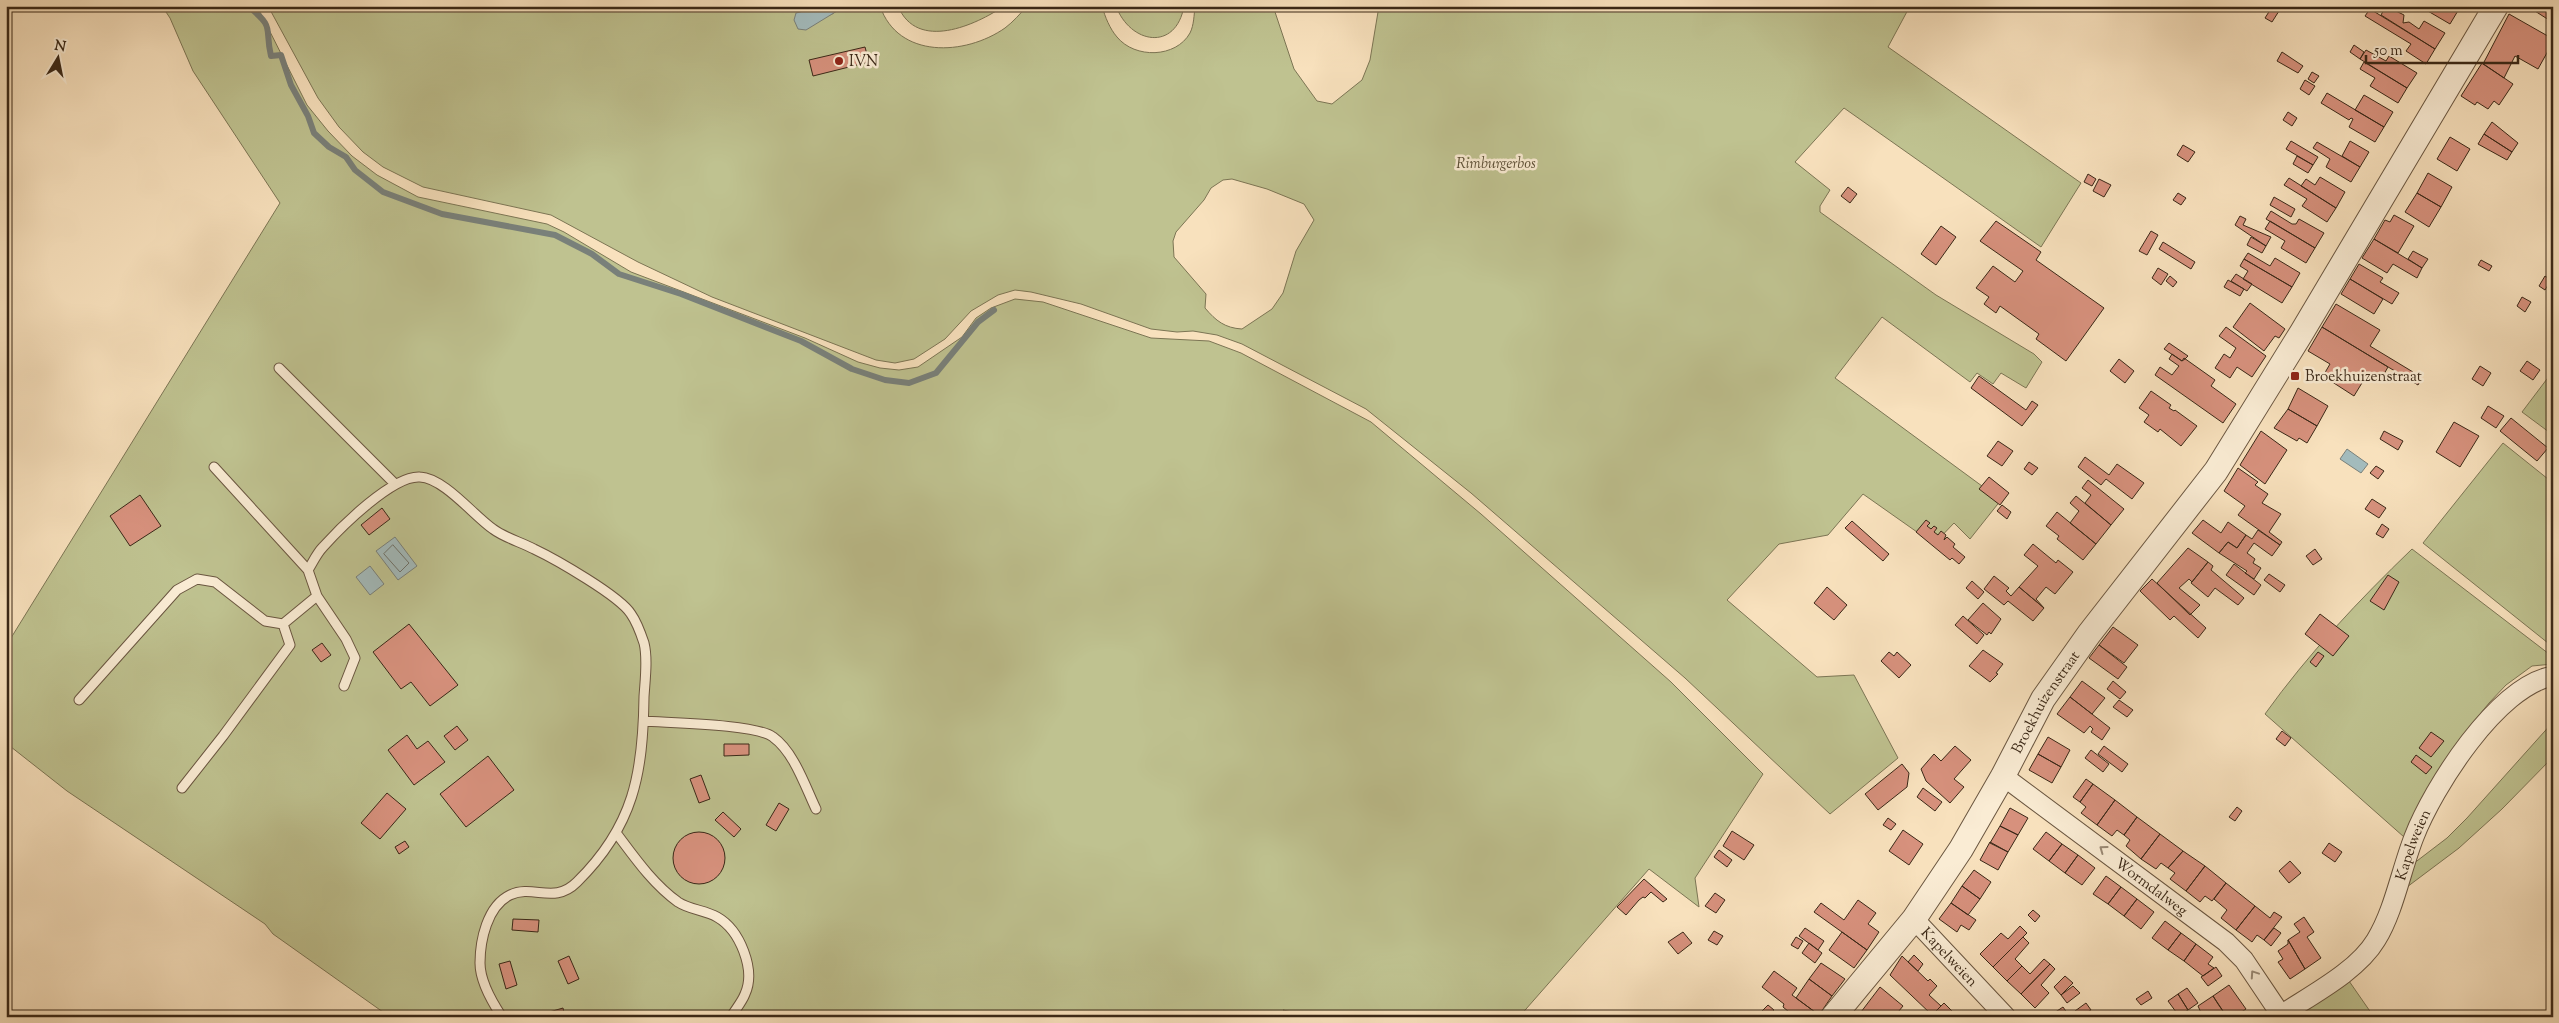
<svg xmlns="http://www.w3.org/2000/svg" width="2559" height="1023" font-family="'Sorts Mill Goudy',serif">
	<rect width="100%" height="100%" fill="#f8e1bd"/>
	<filter id="stains"><feTurbulence type="fractalNoise" baseFrequency=".004" numOctaves="4"/><feColorMatrix values="0 0 0 0 .2 0 0 0 0 .09 0 0 0 0 .02 0 0 0 .5 -.17"/></filter>
	<radialGradient id="worn" r=".72"><stop offset=".6" stop-color="#630" stop-opacity="0"/><stop offset="1" stop-color="#630" stop-opacity=".3"/></radialGradient>
	<!-- green -->
	<path fill="#bfc290" stroke="#7c7554" fill-rule="evenodd" d="M162,6H257L307,105L328,131L352,156L377,175L418,197L547,224L564,232L631,272L805,338L858,362L880,368L899,370L918,367L962,337L976,318L991,308L1015,299L1043,302L1151,338L1209,341L1241,353L1371,422L1481,514L1671,682L1763,774L1695,878L1699,907L1649,869L1519,1017H1317L1283,1010L1292,1017H390L273,934L265,924L67,791L6,743V646L280,203L193,71L170,18Z
		M268,6H823L804,10C818,14 828,21 838,9L836,6H880C898,59 965,56 1005,28C1013,22 1020,14 1027,6H1102C1105,17 1110,29 1117,37C1135,59 1176,58 1190,33C1194,25 1194,15 1195,6H1273L1294,69L1317,101L1332,104L1362,80L1370,60L1379,6H1910L1888,47L2081,183L2041,247L1844,108L1795,162L1830,190L1820,206V212L1936,295L2034,354L2042,362L2026,388L2001,373L1993,384L1977,373L1970,382L1882,317L1835,378L2001,500L1970,539L1954,523L1934,544L1863,494L1828,535L1779,544L1727,600L1817,677L1854,675L1898,758L1830,814L1685,678L1471,493L1366,409L1242,344L1217,335L1193,331L1177,332L1151,329L1081,304L1031,292L1015,290L998,295L971,311L945,339L914,359L895,363L876,360L712,297L638,262L551,215L423,187L383,167L363,152L339,127L318,98ZM1232,179L1267,189L1304,204L1314,220L1296,251L1283,293L1272,309L1242,329C1225,328 1216,321 1205,308L1206,294L1174,257L1173,241L1176,232L1204,200L1211,188L1223,180Z
		M898,6H1004C976,25 917,52 898,6Z
		M1116,6H1184C1176,52 1130,44 1116,6Z
		M2553,371V435L2522,412Z
		M2503,443L2553,483V647L2423,543Z
		M2412,549L2553,657V664L2532,666L2506,685L2489,703L2456,744L2421,801L2404,837L2265,714C2308,654 2359,600 2412,549Z
		M2553,722V757L2502,809L2459,848L2399,893L2409,867L2447,838L2467,818Z
		M2349,981L2374,1017H2293Z"/>
	<!-- water -->
	<path fill="#a3bbbc" stroke="#79807a" d="M823,6H836L837,11L806,30L798,29L794,20L796,13Z
		M2347,449L2368,464L2361,473L2340,459Z
		M395,537L417,566L398,580L376,551Z
		M370,566L384,584L370,595L356,577Z"/>
	<g fill="none" stroke-linecap="round" stroke-linejoin="round">
		<!-- shore -->
		<path stroke="#6e726a" stroke-width="1" d="M393,545L409,563L400,572L384,554Z"/>
		<!-- stream -->
		<path stroke="#79807a" stroke-width="6" d="M248,6C276,29 264,26 271,56L281,55L291,85L308,116L314,133L329,147L346,157L355,170L383,192L442,214L555,235L592,254L619,274L681,294L801,341L852,369L885,380L909,383L936,373L978,322L994,310"/>
	</g>
	<!-- building -->
	<path fill="#d7917d" stroke="#3a2817" d="M2386,6L2404,15L2403,23L2409,22L2419,29L2424,21L2445,33L2435,49L2381,15Z
		M2454,6L2459,9L2450,24L2421,7Z
		M2527,6H2553V13L2549,20Z
		M2272,7L2279,11L2272,22L2265,18Z
		M2370,9L2435,49L2426,64L2406,51L2411,44L2365,16Z
		M2509,14L2553,39V42L2538,69L2515,56L2504,78L2483,64Z
		M2354,45L2364,52L2360,59L2350,52Z
		M865,47L869,62L813,76L809,60Z
		M2366,50L2386,61L2389,56L2417,73L2407,88L2360,59Z
		M2282,52L2303,66L2298,73L2277,61Z
		M2364,62L2407,88L2398,103L2370,86L2375,78L2360,69Z
		M2482,63L2513,84L2499,105L2494,101L2488,109L2477,102L2475,105L2461,96Z
		M2312,72L2319,76L2314,83L2308,79Z
		M2305,80L2315,86L2309,95L2300,89Z
		M2327,93L2384,127L2375,142L2349,127L2353,119L2351,118L2349,120L2321,103Z
		M2364,95L2393,112L2384,127L2355,110Z
		M2288,112L2297,118L2292,126L2283,120Z
		M2492,122L2518,143L2512,152L2484,134Z
		M2484,134L2512,152L2507,160L2478,144Z
		M2450,137L2470,149L2457,171L2437,159Z
		M2291,141L2318,157L2313,165L2286,149Z
		M2350,141L2369,152L2360,167L2342,156Z
		M2317,142L2360,167L2351,182L2326,167L2330,159L2313,148Z
		M2183,145L2195,152L2188,162L2177,155Z
		M2297,156L2313,165L2308,173L2293,164Z
		M2428,173L2452,187L2441,207L2417,193Z
		M2088,174L2096,179L2092,186L2084,182Z
		M2320,177L2345,192L2336,208L2301,186L2306,179L2315,185Z
		M2289,178L2336,208L2327,222L2302,206L2307,199L2284,185Z
		M2099,179L2111,185L2104,197L2093,191Z
		M1848,187L1857,194L1850,203L1841,196Z
		M2178,193L2186,198L2181,205L2173,200Z
		M2417,193L2441,207L2429,227L2405,212Z
		M2274,197L2295,209L2291,217L2270,205Z
		M2271,211L2292,224H2296L2299,219L2324,233L2315,248L2266,219Z
		M2394,215L2414,226L2398,253L2374,239L2385,220L2390,222Z
		M2240,216L2246,219L2243,225L2271,237L2266,246L2235,225Z
		M1996,221L2041,252L2036,260L2104,308L2066,361L2036,339L2039,334L2000,306L1996,313L1984,304L1989,297L1976,288L1993,266L2015,282L2023,271L1980,241Z
		M2270,221L2315,248L2306,263L2281,248L2285,241L2265,229Z
		M1941,226L1956,237L1936,265L1921,254Z
		M2151,231L2158,235L2147,255L2139,251Z
		M2251,237L2266,246L2262,253L2247,245Z
		M2374,239L2422,268L2417,278L2393,264L2387,273L2362,258Z
		M2163,242L2195,262L2191,269L2159,249Z
		M2413,251L2428,259L2422,268L2408,259Z
		M2248,253L2270,266L2275,258L2300,273L2292,287L2244,259Z
		M2244,259L2292,287L2282,303L2243,279L2248,271L2240,266Z
		M2481,260L2492,266L2489,271L2478,265Z
		M2359,264L2383,278L2380,282L2399,293L2392,304L2350,279Z
		M2158,268L2168,274L2161,285L2152,278Z
		M2236,274L2252,284L2247,291L2231,281Z
		M2170,276L2177,282L2173,287L2166,281Z
		M2545,276L2551,280L2545,290L2539,286Z
		M2350,279L2383,299L2374,314L2341,294Z
		M2228,280L2244,289L2240,296L2224,287Z
		M2522,297L2531,302L2525,312L2517,306Z
		M2250,303L2285,329L2279,338L2275,336L2264,351L2233,327Z
		M2336,304L2380,330L2370,346L2413,372L2412,375L2421,380L2418,385L2322,327Z
		M2226,327L2266,356L2252,377L2237,367L2230,378L2215,368L2224,354L2230,358L2236,348L2219,336Z
		M2322,327L2388,367L2380,381L2368,373L2354,396L2323,376L2330,364L2308,351Z
		M2169,343L2188,356L2185,359L2182,361L2164,349Z
		M2172,354L2182,361L2184,358L2215,380L2211,386L2236,404L2223,423L2155,375L2160,367L2172,375L2179,366L2169,359Z
		M2119,359L2134,371L2125,383L2110,371Z
		M2527,361L2540,370L2533,380L2520,371Z
		M2480,366L2491,373L2483,386L2472,379Z
		M1979,376L2026,410L2032,401L2038,405L2022,426L1971,388Z
		M2298,388L2328,406L2317,426L2288,409Z
		M2151,391L2171,405L2169,408L2174,411L2175,410L2197,426L2181,446L2160,429L2158,432L2144,422L2149,415L2139,408Z
		M2488,406L2504,416L2496,428L2481,418Z
		M2288,409L2317,426L2307,443L2299,438L2297,441L2274,428Z
		M2511,418L2548,448L2537,461L2500,431Z
		M2454,422L2479,436L2460,467L2436,452Z
		M2261,431L2287,450L2265,484L2240,465Z
		M2384,431L2403,441L2398,450L2380,439Z
		M1998,441L2013,451L2002,466L1987,456Z
		M2085,457L2109,475L2117,464L2144,483L2132,499L2106,479L2101,485L2078,467Z
		M2029,462L2038,468L2032,475L2024,469Z
		M2376,466L2384,471L2378,479L2370,473Z
		M2238,468L2258,482L2255,485L2268,494L2262,503L2281,514L2269,532L2282,542L2280,545L2238,515L2245,506L2224,491Z
		M1989,477L2009,493L2000,505L1979,489Z
		M2088,480L2124,509L2111,525L2085,503L2091,495L2082,488Z
		M140,495L161,526L130,546L110,516Z
		M2076,496L2111,525L2096,544L2070,523L2079,511L2070,503Z
		M2372,499L2386,508L2379,518L2365,509Z
		M2002,505L2011,512L2007,519L1997,511Z
		M382,508L390,519L369,535L361,525Z
		M2057,512L2096,544L2083,560L2057,539L2059,536L2046,526Z
		M1926,520L1930,523L1927,526L1931,529L1934,526L1937,528L1934,532L1938,535L1941,531L1946,535L1944,540L1947,537L1955,544L1953,547L1965,557L1959,564L1952,558L1950,560L1916,532Z
		M2203,520L2221,533L2228,522L2246,535L2237,548L2228,542L2219,553L2192,533Z
		M1852,521L1889,554L1883,561L1845,528Z
		M2382,524L2389,529L2383,538L2376,534Z
		M2258,530L2280,545L2272,556L2254,543L2247,553L2255,559L2253,563L2261,568L2254,579L2245,573L2247,571L2219,553L2228,542L2237,548L2246,535L2252,539Z
		M2033,544L2056,563L2058,560L2073,572L2055,594L2046,587L2036,599L2044,608L2019,587L2038,566L2024,555Z
		M2188,548L2208,562L2192,582L2189,579L2179,588L2200,605L2190,615L2157,583Z
		M2315,549L2322,559L2313,565L2306,556Z
		M2208,562L2213,566L2211,570L2244,598L2238,605L2215,588L2208,597L2191,583Z
		M2234,564L2261,585L2254,595L2226,575Z
		M2269,574L2285,585L2280,592L2264,580Z
		M2388,575L2399,582L2384,610L2370,601Z
		M1994,576L2009,588L2006,591L2011,596L2019,587L2044,608L2033,621L2008,601L2004,605L1984,589Z
		M2152,579L2206,628L2198,638L2174,616L2170,620L2140,591Z
		M1972,581L1984,592L1978,599L1966,588Z
		M1827,587L1847,605L1834,620L1814,603Z
		M1983,603L2001,619L1991,634L1989,632L1987,635L1968,620Z
		M2320,614L2349,636L2333,656L2305,634Z
		M1963,616L1984,635L1977,644L1955,625Z
		M409,624L458,685L430,706L411,682L401,689L373,652Z
		M2113,627L2138,645L2124,663L2099,645Z
		M322,643L331,655L321,662L312,650Z
		M2099,645L2127,667L2118,679L2089,658Z
		M1983,650L2003,664L1996,673L1998,674L1990,682L1969,666Z
		M1889,652L1894,656L1897,652L1911,665L1899,678L1881,661Z
		M2318,652L2324,656L2316,667L2310,662Z
		M2082,681L2105,698L2092,714L2070,697Z
		M2113,681L2126,692L2120,699L2107,689Z
		M2070,697L2110,728L2102,740L2091,732L2093,729L2090,726L2084,733L2057,714Z
		M2119,700L2133,710L2127,717L2113,707Z
		M457,726L468,740L455,750L444,736Z
		M2282,731L2291,738L2285,746L2276,739Z
		M2431,732L2444,741L2431,757L2419,748Z
		M407,735L417,749L428,741L445,762L414,785L388,750Z
		M2048,737L2070,750L2061,767L2038,754Z
		M724,744H749V755L724,756Z
		M1955,746L1971,760L1954,779L1964,787L1950,803L1926,781L1921,769L1934,754L1941,761Z
		M2104,746L2128,764L2122,772L2098,754Z
		M2091,750L2109,764L2103,772L2085,758Z
		M2038,754L2061,767L2052,783L2029,770Z
		M2416,755L2432,767L2426,774L2411,762Z
		M488,756L514,790L466,827L440,794Z
		M1902,764L1909,773L1907,787L1878,810L1865,794Z
		M701,775L710,799L699,803L690,779Z
		M2086,779L2093,784L2080,802L2073,797Z
		M2093,784L2115,800L2097,825L2081,813L2086,807L2080,802Z
		M1923,788L1942,802L1935,811L1917,797Z
		M387,793L406,809L380,839L361,823Z
		M2115,800L2137,817L2124,835L2117,830L2112,836L2097,825Z
		M779,803L789,809L776,831L766,825Z
		M2237,807L2242,811L2235,821L2229,817Z
		M2010,808L2028,818L2018,835L2000,826Z
		M723,812L741,829L734,837L715,820Z
		M2137,817L2160,834L2141,859L2126,846L2130,840L2124,835Z
		M1888,818L1896,824L1891,830L1883,825Z
		M2000,826L2018,835L2008,852L1990,843Z
		M1903,830L1923,844L1909,865L1889,851Z
		M1732,831L1754,845L1744,860L1723,846Z
		M673 858a26 26 0 1 1 52 0a26 26 0 1 1-52 0Z
		M2046,832L2062,844L2049,861L2033,849Z
		M2160,834L2183,851L2168,868L2161,863L2156,869L2141,859Z
		M405,841L409,847L399,854L395,847Z
		M1990,842L2008,852L1998,870L1980,860Z
		M2329,843L2342,852L2335,862L2322,853Z
		M2062,844L2078,855L2065,873L2049,861Z
		M1719,850L1732,860L1727,867L1714,857Z
		M2183,851L2205,866L2186,891L2170,879L2175,873L2168,868Z
		M2078,855L2095,868L2082,885L2065,873Z
		M2290,861L2301,873L2289,883L2279,871Z
		M2205,866L2226,883L2212,901L2205,896L2200,902L2186,891Z
		M1974,870L1991,882L1980,899L1962,886Z
		M2106,876L2121,887L2108,904L2093,894Z
		M1644,879L1667,899L1663,902L1651,892L1645,898L1643,897L1639,900L1626,915L1617,907Z
		M2226,883L2255,906L2236,930L2221,918L2227,910L2214,899Z
		M1962,886L1980,899L1968,915L1951,903Z
		M2121,887L2137,899L2124,916L2108,904Z
		M1715,893L1725,900L1716,913L1705,906Z
		M2137,899L2154,912L2141,929L2124,916Z
		M1858,900L1876,913L1868,924L1879,932L1867,950L1814,912L1821,903L1844,920Z
		M1951,903L1976,920L1969,930L1961,925L1957,932L1939,919Z
		M2255,906L2270,918L2274,912L2282,917L2264,940L2257,935L2252,942L2236,930Z
		M2033,910L2040,916L2035,922L2028,915Z
		M2304,917L2314,932L2307,937L2321,958L2305,969L2288,940L2300,932L2294,924Z
		M513,919L539,920L538,932L512,930Z
		M2165,921L2181,933L2168,950L2152,938Z
		M2020,926L2027,933L1993,967L1980,954L2001,933L2008,939Z
		M1805,928L1824,941L1818,950L1799,936Z
		M2274,928L2281,933L2271,946L2264,940Z
		M1714,931L1723,936L1717,945L1708,940Z
		M1683,932L1692,943L1678,954L1668,942Z
		M1842,932L1867,950L1854,968L1829,950Z
		M2181,933L2196,944L2184,961L2168,950Z
		M1796,937L1803,941L1798,949L1791,945Z
		M2023,937L2029,943L2015,959L2022,966L2007,981L1993,967Z
		M2288,940L2305,969L2290,979L2278,962L2283,959L2278,951L2288,944Z
		M1809,943L1822,953L1815,963L1802,953Z
		M2196,944L2213,957L2208,964L2214,968L2203,976L2184,961Z
		M1914,955L1923,964L1918,971L1908,962Z
		M569,956L579,979L568,984L558,961Z
		M1902,956L1928,981L1930,979L1937,986L1929,995L1941,1006L1932,1015L1890,975Z
		M2044,959L2050,964L2021,994L2007,981L2022,966L2030,974Z
		M510,961L517,985L506,989L499,964Z
		M1821,963L1845,979L1832,996L1809,979Z
		M2050,964L2055,969L2041,985L2049,993L2035,1008L2021,994Z
		M2216,967L2222,976L2208,986L2201,977Z
		M1774,971L1797,988L1792,995L1819,1015L1818,1017H1795L1783,1007L1784,1004L1762,987Z
		M2065,976L2073,983L2061,995L2054,987Z
		M1809,979L1832,996L1819,1015L1796,998Z
		M2229,985L2246,1009L2234,1017H2227L2213,996Z
		M2073,986L2080,993L2067,1003L2061,995Z
		M1880,987L1903,1006L1894,1017H1867L1861,1012Z
		M2187,988L2198,1003L2188,1010L2178,994Z
		M2148,991L2152,998L2141,1005L2136,999Z
		M2178,994L2188,1010L2179,1016L2168,1001Z
		M2213,996L2218,1004L2227,1017H2204L2202,1015L2198,1006Z
		M1944,1003L1952,1011L1947,1017H1935L1932,1015Z
		M2086,1003L2091,1010L2079,1017L2075,1011Z
		M1768,1005L1774,1010L1771,1013L1775,1017H1766L1761,1012Z
		M2063,1007L2070,1017H2048Z
		M563,1008L565,1017H539V1015Z"/>
	<g fill="none" stroke-linecap="round" stroke-linejoin="round">
		<!-- service casing -->
		<g stroke="#6a5640" stroke-width="11">
			<path id="service" d="M279,368L395,484
				M214,467L308,570
				M344,686L355,658L346,639L317,596L308,570C313,562 317,553 323,547C341,527 393,475 420,477C444,478 474,516 493,529C505,538 521,542 534,549C555,559 620,596 631,614C636,621 641,634 644,643C648,659 645,680 644,697C643,773 634,826 577,882C554,905 534,884 510,895C487,906 480,941 480,963C480,981 492,1002 502,1017
				M79,700L177,590L197,579L215,582L265,621L283,624
				M644,721C669,723 756,724 773,737C794,752 805,786 816,809
				M182,788L223,736L290,645L283,624L317,596
				M617,834C635,858 653,884 678,902C690,910 705,910 717,917C740,930 756,970 745,994C742,1002 735,1010 731,1017"/>
		</g>
		<!-- minor casing -->
		<g stroke="#6a5640" stroke-width="21">
			<g id="minor">
				<path id="s1" d="M2003,776L2226,942L2244,960L2281,1015"/>
				<path id="s2" d="M1914,919L2006,1017"/>
				<path id="s3" d="M2278,1017C2309,996 2357,972 2376,940C2394,911 2401,870 2414,837C2433,788 2497,686 2553,676"/>
			</g>
		</g>
		<!-- tertiary casing -->
		<g stroke="#6a5640" stroke-width="26">
			<g id="tertiary">
				<path id="s4" d="M1833,1017L1914,919L1961,849L2003,776L2043,699L2089,634L2216,471L2302,332L2496,6"/>
			</g>
		</g>
		<!-- service -->
		<use href="#service" stroke="#faecd4" stroke-width="9"/>
		<!-- minor -->
		<use href="#minor" stroke="#faecd4" stroke-width="19"/>
		<!-- tertiary -->
		<use href="#tertiary" stroke="#faecd4" stroke-width="24"/>
	</g>
	<!-- one-way arrows -->
	<defs><path id="oneway-chevron" d="M-2-3.5L2.5 0L-2 3.5" fill="none" stroke-width="1.6" stroke-linecap="round" stroke-linejoin="round" transform="scale(1.25)"/></defs>
	<g stroke="#9a8a76">
		<use href="#oneway-chevron" transform="translate(2103 849) rotate(-144)"/>
		<use href="#oneway-chevron" transform="translate(2254 974) rotate(-124)"/>
	</g>
	<!-- markers -->
	<g fill="#8f2418" stroke="#faecd4" stroke-width="2">
		<circle cx="839" cy="61" r="5"/>
		<rect x="2290" y="371" width="10" height="10" rx="2.5"/>
	</g>
	<g text-anchor="middle" stroke-width="5" stroke-linejoin="round" paint-order="stroke">
		<!-- poi labels -->
		<g font-size="15" fill="#3a2817" stroke="#faecd4" text-anchor="start">
			<text x="849" y="66">IVN</text>
			<text x="2305" y="381">Broekhuizenstraat</text>
		</g>
		<!-- park labels -->
		<g font-size="15" font-style="italic" fill="#5b4e35" stroke="#faecd4">
			<text x="1496" y="168">Rimburgerbos</text>
		</g>
		<!-- street labels -->
		<g font-size="15" fill="#3a2817" stroke="#faecd4">
			<text dy="5" stroke="none"><textPath href="#s4" startOffset="381">Broekhuizenstraat</textPath></text>
			<text dy="5" stroke="none"><textPath href="#s3" startOffset="228">Kapelweien</textPath></text>
			<text dy="5" stroke="none"><textPath href="#s1" startOffset="185">Wormdalweg</textPath></text>
			<text dy="5" stroke="none"><textPath href="#s2" startOffset="52">Kapelweien</textPath></text>
		</g>
	</g>
	<!-- margin -->
	<rect width="2559" height="1023" fill="none" stroke="#f8e1bd" stroke-width="25"/>
	<rect x="8" y="8" width="2544" height="1008" fill="none" stroke="#3a2817" stroke-width="2.5"/>
	<rect x="12" y="12" width="2534" height="998" fill="none" stroke="#3a2817"/>
	<!-- north arrow -->
	<g transform="translate(58 58) rotate(10)" stroke="#faecd4" stroke-width="4" paint-order="stroke">
	<path d="M0-4L9 19L0 12L-9 19Z" fill="#3a2817"/>
	<text y="-8" font-size="14" font-weight="bold" text-anchor="middle" fill="#3a2817">N</text>
	</g>
	<!-- scale -->
	<path d="M2366 55v8h152v-8" fill="none" stroke="#3a2817" stroke-width="2.5"/>
	<text x="2374" y="55" font-size="15" fill="#3a2817" stroke="#faecd4" stroke-width="4" paint-order="stroke">50 m</text>
	<rect width="100%" height="100%" filter="url(#stains)"/>
	<rect width="100%" height="100%" fill="url(#worn)"/>
</svg>
